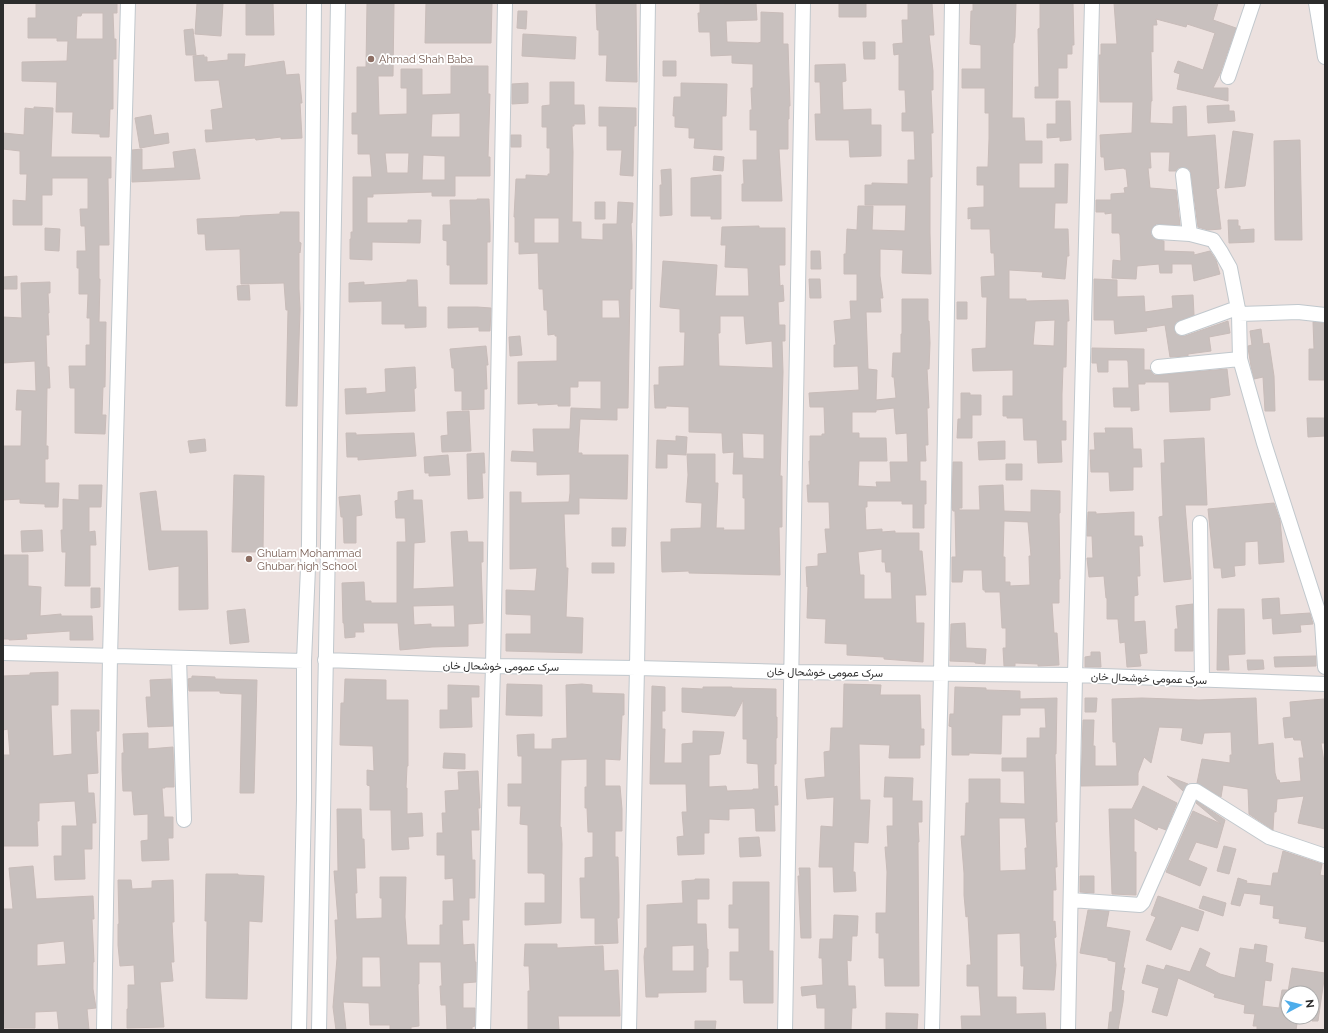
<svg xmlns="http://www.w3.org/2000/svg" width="1328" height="1033" font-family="Raleway,Vazirmatn,sans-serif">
	<rect width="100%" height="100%" fill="#ece1df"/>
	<!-- building -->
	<path fill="#c8c0be" stroke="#c8bcb9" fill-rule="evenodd" d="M36,3H117V13H113L114,39H116V59H113V109H110L109,137H100V134L72,133L73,112H56L57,82L22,81V62L67,61L68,41H57V38H28V18H36ZM82,13H103V39H76L77,16H81Z
		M197,3H223L221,36L195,34Z
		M246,3H273L274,35H246Z
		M367,3H394L393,76H378L379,115L407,114V88H401V69H422V95L451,94V66H488V94H490L488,157H490V176H455V196H432V192L373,194V197H367V223H408V220H421L420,243L372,242V260L350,259V239H351V232H353V177H372L370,154H358V134H352V113H357V67H366ZM460,113V137H431L432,114ZM385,153H409L408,173H387ZM423,155L445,156V180H422Z
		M426,3H492L491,43H425Z
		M596,3H636L637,82L606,81L607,55H599V30H597Z
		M700,3H724V4L756,3L757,20L726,21L727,42L758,43L761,42V12L783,13V44H788L790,106H789V119H788V149H779L782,201H742V184H744L743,160H757V130H750V110H752L751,88H753V64L732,63V55L711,56L710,32H699L698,13H700Z
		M839,3H866V17H839Z
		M908,3H932L934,35H929L933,71V90H931L933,133H931L932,177H930V233L931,274L902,273L903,250L880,249V276L883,298H880L881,312H866L867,340L868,369L877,370L876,400L896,398L894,377H892L893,353H901V334H902V299H928V321H929L930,343L929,369H927L929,408H927L928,445H925L926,461H920V481H926V504H924V528H913V504H902V501H867V507H865L866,530L882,529V532L895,531V533H919V551H922L926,595H915L916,623H924L923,662L884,659V657L847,655V644L825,643L826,619L807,618L808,586L807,587L806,567L818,566V554L827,553L825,529H830L829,502H808L807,485H810L809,461H810V436H822V434H825L824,407H810L809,393L859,390L858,366L834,367V345H836L834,321L851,319L850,301H857V274H844V254H846L847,229L857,230L858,206H873L872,230L905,231L906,205H865V185H872V183L908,184V160H915L914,131H902V113H906L905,90H899V54L894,55L893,44L903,43L902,20H908ZM894,408L896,434L907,433L908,462H890L891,482H876L877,487L858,486L859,461H887L886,438H859V433H852V412H876V410ZM882,549V562H885L886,572H891L892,599H864V575H860L858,552Z
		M973,3H1016L1015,37L1014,43H1013L1012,118H1024L1025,141H1042V163H1019V188H1055V164H1068L1067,203H1055L1054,229H1068L1069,256H1067L1065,279L1042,277L1043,272L1009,270V299H1026V301L1068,300L1069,321H1067L1066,367H1063L1062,394V421H1066V440H1061L1062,462L1038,463L1037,440H1024L1023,418H1007V416H1003V396H1013V370L973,371L972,349L986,348L987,297H982L981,277L995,276L994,253H991L990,229H971V218L968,219V208L984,207V185H977V167H988L989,139V113H985V88H962V69H981V45L970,44L971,11H973ZM1055,320L1054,346L1033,345L1035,321Z
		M1040,3H1073L1074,45H1072V54H1067V68H1058V98H1035V87H1039L1038,29L1040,28Z
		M1114,3H1218L1213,20L1236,28L1220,74L1213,88H1228V101L1177,89L1180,74L1174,72L1178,61L1203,70L1215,33L1187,24L1186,27L1156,19L1157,25H1153V52L1151,51L1152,101H1151L1150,123L1173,124V107L1186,106L1187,137L1215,135L1219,188L1216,189L1221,229L1208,230L1198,227L1191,174L1190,170L1182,167L1178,168L1176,171H1169L1170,152H1150L1151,168H1148L1150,188L1176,190L1180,225L1156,224L1152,228L1151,235L1155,239L1164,241V251L1194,252V255L1210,251L1216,260L1220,274L1194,281L1192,264H1172V273H1160L1159,264L1137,266L1136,279L1112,278L1113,260L1121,261L1120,235L1119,233H1112V213L1105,214V212H1096V200H1111V194L1125,193L1124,188L1128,187L1126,169H1124V168L1105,170L1104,157H1101L1100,135L1132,133L1133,102H1100L1099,55H1101V44H1117Z
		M518,11H527L526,29L517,28Z
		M193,29L196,55H186L184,30Z
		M523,34L576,37L575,59L522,56Z
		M863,42H875V59H864Z
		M228,54H245L244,67L284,61L286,75L299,74L302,103H300L302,138L281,139V137L256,140L255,138L206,142L205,130H213L211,110L223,108L219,80L195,81L193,56L204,55V57H207V62L228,60Z
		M663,61H676V76H663Z
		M845,64L846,81L842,82L843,110L871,109V125H881V156L850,157L849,140H816L815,114H821L820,82H815V65Z
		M550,82H574V105H584L585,124H574V126H572L573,152L572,222H581V239L603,240V224H617L618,202L633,203L632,223H631L632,245V289H630L628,408H617V420L580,419L578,453H582V455H628L627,499L579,498V514H564L566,568H568L566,617L583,618L582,653L506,651V634H531V615L506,614V590L535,591L537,568L510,569V492H521V503L569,502L570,493V474L537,475V462L511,461L512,451L534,452L533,429H570L571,408L601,409V381H578V387H570V406H558V404L538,405V403L518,404V362L557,361V336H555V334L548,335L547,310H544L543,289H539L538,253L519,254V242H515V217H514L516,179H526V175L548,176V174H550V148H547V127H542V106L550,105ZM534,218H559V243H534ZM602,300H619L620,318H602Z
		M528,83V103L512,104V84Z
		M681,83L727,84L726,116H722V150L694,148L695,138H689V128L675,127V116H673L674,97H681Z
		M1056,101H1070L1071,140L1060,141V137L1047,138V124H1056Z
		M1229,105V111H1234L1235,121L1208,123L1207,106Z
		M34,107L53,108L51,157H111V178H108L109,245H99V279H100L99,322H106L105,387H103L102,415H106L105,434L75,433V388H70L69,366H86V345H90V318H87L88,294H79V268H77V251H86L85,226H81L80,209H88V178H52V195H42V225H13V200L26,201L27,174H20V151L3,149V133L24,135L25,108L34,109Z
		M599,107L636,108V126H634L633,176L620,175L622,150H607V126H599Z
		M151,115L154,135L168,133L169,143L140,148L135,118Z
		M1233,131L1253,134L1245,186L1225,188Z
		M511,135H521V147H511Z
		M1300,140L1302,240H1275L1274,141Z
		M142,149V170L175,168L173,152L195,149L200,179L132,182V150Z
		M714,156L724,157L723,171L713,170Z
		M671,169L672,215L660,216V185H662L661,170Z
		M721,175V219H711V216H691V178Z
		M477,199H489L490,226V242H487V284H450V265H447V241L443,240V225H451L450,200H477Z
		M595,202H605V219H595Z
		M280,212H299V242L301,243L300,253L299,252V289L300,309L297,406H286L288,310H286L284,283L241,284L240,249L206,250L205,234H198L197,219L240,217V216L280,214Z
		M1228,220H1238V226H1240V230L1254,229V242L1229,243Z
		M759,226V228H785V265H779L780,286L783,285L784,301L778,302L779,325H785V341H782L783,372L780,476H782V527H779L780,575L689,573V571L662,572L661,542H671V529L701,528L702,503L686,502L688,475L687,454H715V483H718L716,528H724L723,530H745V498H743V474H733L734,452L723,453L722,433L689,432V407L666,406V408H655L654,385H659V367L684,366L685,332H680V309L660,307L663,261L717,265L715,296H749L748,268L725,267L726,245H721L722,227ZM720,316H744L746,344L772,341L773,368L719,366L718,333H720ZM742,433L764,434V459L743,458Z
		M45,228L60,229L59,251L45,250Z
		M811,251H820L821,269H811Z
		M17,276V289H3V277Z
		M809,279H820L821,298H810Z
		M1094,279L1117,280V297L1144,296L1145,312L1173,308L1172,296L1193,295L1194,315L1176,322L1174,327L1176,334L1180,336H1185L1228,321L1230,333L1209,337L1211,351L1188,354V356L1170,357L1165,325L1146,328L1147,331L1115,334L1114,320H1094Z
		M407,280H417L418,307H426V327L405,328V324H382V301L349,302V283L364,282V285L407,282Z
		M50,282V293H48L49,313H48L49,335H46L47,367H49L50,388H47L46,446H48V459H45V483H59L58,507H45V504L20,503V499L3,500V446H21L22,410H16L17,390L36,391L35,361L3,363V317L22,318L21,283Z
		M249,285L250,300H238L237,286Z
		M957,302H967V319H957Z
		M448,307H477L491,308L490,331H479V327L448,328Z
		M1313,322L1325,323V380H1309V349H1314Z
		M1261,329L1263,344L1269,343L1274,376L1275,411H1265L1263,377L1254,379L1251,366L1248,348V346L1252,345L1250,331Z
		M520,336L522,355L510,356L509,337Z
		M486,346L488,365H486L487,389H484V409L462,410V391H455L454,368H452L450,349Z
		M1092,348L1144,349V370H1150L1154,375H1158L1227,369L1230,395L1210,398V410L1170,412L1169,382H1145V384H1138L1139,410L1131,411V407H1114L1113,388H1129L1128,362L1127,360H1108V372H1098L1097,363H1092Z
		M415,367L416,388L414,389L415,411L346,414L345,389L366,388V394L386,392L385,369Z
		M961,393H970V395H981V415H972V438H957L958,419H961Z
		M469,411L471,451L442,452L441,436L448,435L447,412Z
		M1307,418H1325V436L1308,437Z
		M1105,428H1132L1133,449H1141L1142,467H1133V490L1110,491L1109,472H1091L1090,450H1095L1094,433H1106Z
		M346,433H356V435L414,433L416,456L358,460V457H347Z
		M676,436L687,437L686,455L667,454V468H656L657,440L676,441Z
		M1204,438L1207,505H1185L1191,579L1164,582L1159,517L1163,516L1161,463H1165L1164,440Z
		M205,439L206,451L190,453L188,441Z
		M1005,441V459L979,460L978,442Z
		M484,453L485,473H482L483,498L468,499L467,454Z
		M448,455L450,475L429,476V473H425L424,457Z
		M953,462H962V508H959V510H980L979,486L1003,485L1004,511L1031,512V490L1060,491V513H1059L1060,579H1059V603H1052L1054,633H1057L1059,665L1038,666V664L1015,663V666H1004L1003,648H1006V628H1002L1000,592H985V590H983L982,570H963L962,582H952V557H956L955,511H953L952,508ZM1004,521L1028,522L1031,556H1029L1030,585L1010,586V582H1005V557H1003Z
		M1006,464H1022V480H1006Z
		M234,475L264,476L263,552H232Z
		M79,485H102L101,507H89V532L95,531L96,545H90V586H65L66,552H62L61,530H63V499L79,500Z
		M413,490V500H422L425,542L414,543L413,589L454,587L451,532L467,531L468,542H483V562H481L483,623L468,624V646L432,647L400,650L398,623H363L364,632H355V637L345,638L344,623H343L342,583L364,582L365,601H371V603H397V542H406L405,518H396L395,501L398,500V492ZM454,605L455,627H431V624L414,625L413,606Z
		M156,491L161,531H207L208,609L179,610V566L149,570L140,493Z
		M360,495L362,515L356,516V543H344L343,517H341L339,497Z
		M1274,503L1280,520L1284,562L1259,564L1258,541L1245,542V565L1234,566L1235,576L1222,578L1221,568H1214L1208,509Z
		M1088,512H1096V514L1134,512V536H1142L1143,546H1139L1140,576H1137L1138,595L1134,596V622L1145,621L1147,653L1139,654L1141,666L1127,667L1125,642L1120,643L1118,619H1107V598H1106L1104,576L1089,577L1087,558H1093L1092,536H1087Z
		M612,528H626L625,546H612Z
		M42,530L43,551L22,552L21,531Z
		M3,555H28V586L41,587L40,616L61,614V616H92L93,640H70V631L26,634L27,639L9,640V639H3Z
		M592,563H614V573H592Z
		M91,588H100V607L91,608Z
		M1279,598L1280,615L1310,613L1313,624L1300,625L1301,632L1273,634L1272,618L1263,619L1262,599Z
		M1193,604V651H1175V629H1178L1176,606Z
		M245,609L249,642L230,644L227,611Z
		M1218,609H1244L1245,654L1228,655L1229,670H1217Z
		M965,623L966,648L986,649L985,664L975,663V662L950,661L951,624Z
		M1091,652H1100L1101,667H1085V657L1091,656Z
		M1316,656V666L1275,667L1274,657Z
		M1247,660H1263L1264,669L1248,670Z
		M58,672V705H51L53,756L72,754L71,710H99V731H96L98,773L87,774L88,793H94L96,823H92V849H84L85,879L55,880L54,856H62V826H77L75,801L39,803V821H37L38,846H3V755H10L8,729L3,730V676L30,675V673Z
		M192,676L215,677V679L257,680L254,793H240L242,694L220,693V691H189L188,679L192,678Z
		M171,679L173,726L148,727L146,697H151L150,680Z
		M345,679L386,680V700H408V766H407L406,788H407V814L422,813L423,836L408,837L409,849L392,850L391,810H370V786L367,785V770L374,771L373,746L340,745L341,703H344Z
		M507,684L542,685V716L506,715Z
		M582,684L592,685V693L624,694V715H622L620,760L605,759V786H620L622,809V831H615V857H618L619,896V918H617L618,943L595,944V918H581L580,878H585V858L593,857V832H588L587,808H585V787H587V759L561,760L560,827H561L562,844L561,923L525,925V903H545V874H543V873H528V825L520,824L521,806H508V784H522V756H518L517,735L534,734V749H552V739L567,738L566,685Z
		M844,684L881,685L880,695H920L921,729H924V745H920V758H889L890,745L859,744L860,800H870L868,843L854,842L853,872H855L856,891L834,892L833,867H819L821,826L833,827L834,797L807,799L805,779L825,777L824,752L830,751L831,728H843Z
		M448,685L479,686V697H471L472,727L440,728V710H448Z
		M652,686L665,687V711H662V729H665L664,763H682V744L693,743V731L724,732L720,754L709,755V787L726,786L727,791L753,790V789H759L758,764L747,763V739H743V700L735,716L682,712V688L703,689V687H732V688L776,689V717H777V738H776V764H774V787L777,786L778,805H774L775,831H756L755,809L753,808L729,809V820L709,819V833H704V854L678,855L677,837L684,836L682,812H687L686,784H650Z
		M955,687L986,688V690L1020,691V699L1057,698L1056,754H1055L1057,822H1055L1057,867H1055L1056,890H1053V922L1055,921L1056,937L1054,938L1056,965L1054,990L1023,989L1024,966H1021L1020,933L997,934V997H1016V1014L1045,1013L1046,1030H962L961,1016H981L979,986H967V965H971L968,916L966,917L964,895V873L961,836H965L966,803H969V779H1000V803L1025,804L1024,771H1002V758H1027V738H1040V728H1046L1045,708H1020V715H1002L1001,754L969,753V755H952V727L949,726L950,714H954ZM999,818H1025L1027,848H1025L1026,870L1000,871Z
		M1085,698H1097L1096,712H1085Z
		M1142,698L1199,700L1256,698L1258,745L1273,743L1275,773L1277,780H1279L1280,783L1301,781L1299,758H1304L1301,740H1294L1293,737L1285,738L1283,718L1291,717L1290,702L1324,699L1325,701V743H1321L1325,768V829L1298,823L1304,796L1277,799L1276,812H1274L1273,830L1249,814L1248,789L1223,785L1221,797L1197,783L1202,759L1230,763V755H1232L1231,732L1204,733L1202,744L1181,740L1183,728L1159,727L1151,763L1144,757L1138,773V785L1081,786L1083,720H1094L1093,746H1095V766H1117L1116,742H1113L1112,699Z
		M148,733V749L173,747L174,787H165V788H162L164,817H173V838H168L169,860L142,861L141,841L148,840V814L134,815L132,791H123L122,769V753H124L123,734Z
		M444,753L465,754V769L443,768Z
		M478,771L480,808H478L479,830H471L472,860H475V898H469V920H462L463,945L474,944L475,962H476V982L463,983V1008H475V1026L472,1027V1030H447L446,1005H441L440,986H442L441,962H419V984H418L419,1026L411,1027V1030H390V1025H370L369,1003L343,1002L346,1030H336L333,1007L337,958L335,920H338L334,871H338L337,809H361L362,839H364L365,868H356L357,893H355L356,919L382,918V898H380V877H406L405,917L407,945H440V925H443V901H454L453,878L445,879V855H437V833H443L442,813H446L445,791L459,790L458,772ZM362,957H380L381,987H362Z
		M1167,776L1188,784L1183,791Z
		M885,777L913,778L912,801H922V822H918L919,842H918L919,986H885L884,958H879V933H876V913H886L887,872L885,847H888L887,826H893V797H884Z
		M1143,786L1177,803L1166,830L1158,827L1157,830L1134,818V852H1136V895L1112,894L1109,809H1132Z
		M1197,801L1225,820L1217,848L1196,842L1188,860L1207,868L1200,886L1166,872L1193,811L1221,824L1196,803Z
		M759,837L761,856L740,857L739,838Z
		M1224,846L1236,849L1229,874L1217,871Z
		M1283,851L1322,864L1320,875L1325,876V942L1305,938L1307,927L1279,923L1280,919L1273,918L1274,906L1260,904L1261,895L1244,893L1240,906L1231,904L1238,878L1247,881L1246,883L1271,886L1273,873H1278Z
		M33,866L36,899L93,896L94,919H92L94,962H93V989L96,1008L87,1009L89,1030H59L57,1011L35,1012V1028H3V1014H4L3,988V909H13L9,868ZM64,941L66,964L37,966V944Z
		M799,868H810L811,938H801L798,876H800Z
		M206,874H238V875L264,876L262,922L249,921L247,999L206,998L207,921H205Z
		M1080,876H1094V893L1080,892Z
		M695,879H709V899H697V924H706L707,949H708V967H706V992L658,993V997H646L644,957L645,948H647V905L683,903L682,881L695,880ZM694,945V971H672V946Z
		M118,880H131L132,889L152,888V881L173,880L174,922H172L174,962H171L173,981L160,982L164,1027L127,1028V1009H128V985H135L134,965L120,966L118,945V924H119Z
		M733,882H769V951H773V1003H744L743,980H730V952H739V928H729V905H733Z
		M1158,896L1204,912L1198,931L1181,926L1171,950L1146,940L1156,917L1151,915Z
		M1203,896L1226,903L1223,916L1199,908Z
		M1088,910L1109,911L1106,927L1130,931L1123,968H1125L1121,990L1124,991L1123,1002L1118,1030H1108L1110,1012H1112L1116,962L1108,960V958L1080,953Z
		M834,915L858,916L857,936H852L851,961L847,960L848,986H855L856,1008H852L851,1030L825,1029V1008H817L816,994L802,996L801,987L823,985L822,958H819L820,939H833Z
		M525,944H557V948L603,946L604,971L618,970L620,1016H558L559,1030H528V991H530L529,966H524Z
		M1255,944L1267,946L1265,962L1273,964L1271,981L1265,980L1262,1006L1279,1008L1282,990H1288V992L1292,968L1325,973L1318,1021H1312V993H1288V1017H1298L1296,1030H1257V1026H1253L1255,1014L1244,1013L1245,1005L1214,997L1215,994L1178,978L1167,1016L1152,1012L1159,988L1142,983L1147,965L1164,970L1166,965L1190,972L1200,948L1210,953L1205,966L1220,974L1235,978L1240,948L1254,950Z
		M886,1013L918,1014L917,1030H886Z
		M695,1021H716L715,1030H695Z"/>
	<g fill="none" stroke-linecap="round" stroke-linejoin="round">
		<!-- minor casing -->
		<g stroke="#c1c8cd" stroke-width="16">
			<path id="minor" d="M1316,3L1325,57
				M1228,77L1253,3
				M1183,175L1190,234
				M1159,232L1190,234L1213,240L1221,252L1230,268L1239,314
				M1325,315L1298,312L1239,314L1240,359L1264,443L1322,623L1325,667
				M1182,328L1237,308
				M1158,367L1240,359
				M1200,523L1202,680
				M3,653L304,661
				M179,658L184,820
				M325,660L493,666L637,668L790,672L1075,675L1325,684
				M1071,900L1140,905L1143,902L1192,791H1196L1269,837L1325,856
				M104,1030L110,657L128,3
				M299,1030L304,800V661L309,544L314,3
				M319,1030L338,3
				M483,1030L493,666L505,3
				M629,1030L637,668L648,3
				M785,1030L803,3
				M932,1030L941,674L952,3
				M1068,1030L1075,675L1092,3"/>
		</g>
		<!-- minor -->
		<use href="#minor" stroke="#fff" stroke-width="14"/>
	</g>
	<!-- markers -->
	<g fill="#8d6e63" stroke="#fff" stroke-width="1.5">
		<circle cx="371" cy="59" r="4"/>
		<circle cx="249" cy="559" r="4"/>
	</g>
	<g text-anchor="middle" stroke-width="3.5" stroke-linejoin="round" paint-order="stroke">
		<!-- education labels -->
		<g font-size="11" fill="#785e54" stroke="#fff" text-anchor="start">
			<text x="379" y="63">Ahmad Shah Baba</text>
			<text x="257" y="557">Ghulam Mohammad<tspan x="257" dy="13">Ghubar high School</tspan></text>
		</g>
		<!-- street labels -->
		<g font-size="11" fill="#2c2c2c" stroke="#fff">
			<text transform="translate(501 666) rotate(1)" y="4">سرک عمومی خوشحال خان</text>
			<text transform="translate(825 672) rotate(1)" y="4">سرک عمومی خوشحال خان</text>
			<text transform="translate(1149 678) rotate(2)" y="4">سرک عمومی خوشحال خان</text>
		</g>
	</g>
	<!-- border -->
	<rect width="1328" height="1033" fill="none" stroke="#2c2c2c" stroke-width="8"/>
	<!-- north arrow -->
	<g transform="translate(1300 1005) rotate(83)"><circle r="19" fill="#ffffff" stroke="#ababab"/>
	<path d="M0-3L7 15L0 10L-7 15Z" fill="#4dadeb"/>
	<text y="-6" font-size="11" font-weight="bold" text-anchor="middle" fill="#2c2c2c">N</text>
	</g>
</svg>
